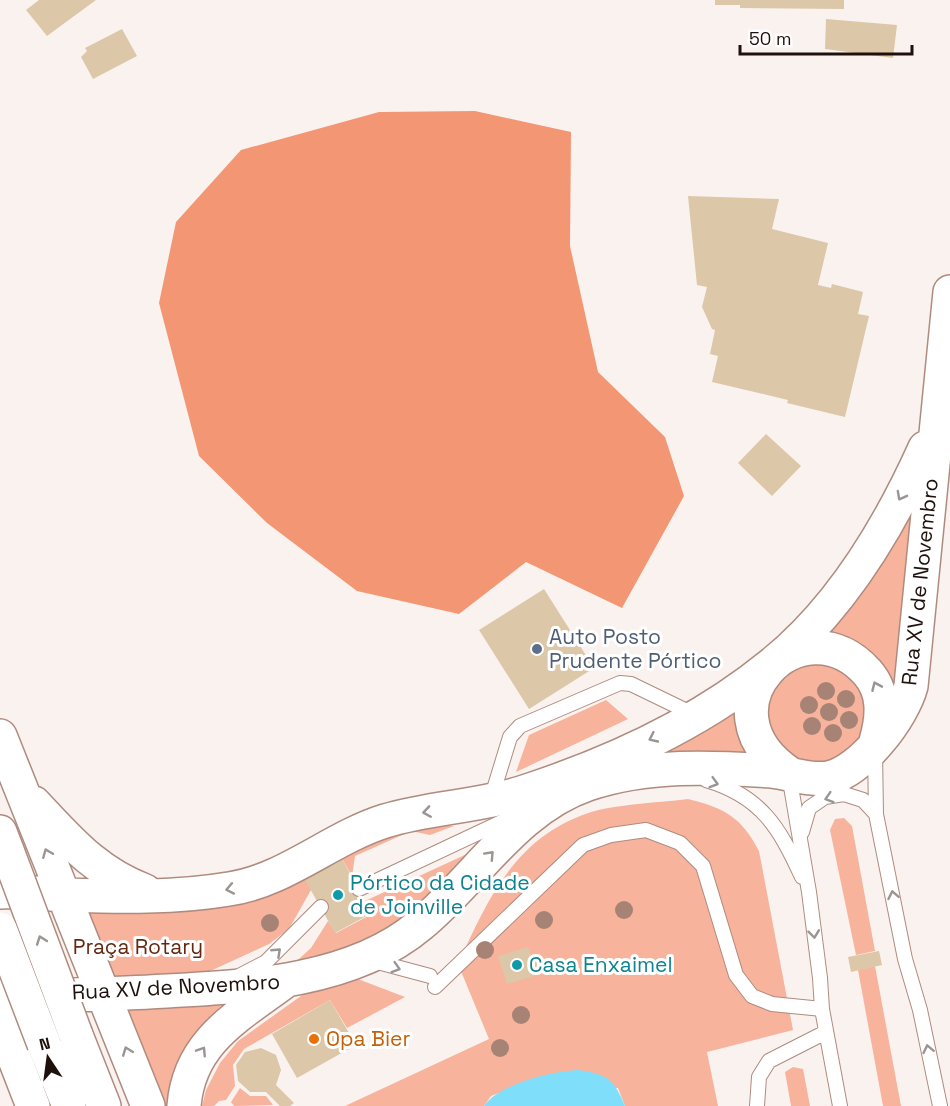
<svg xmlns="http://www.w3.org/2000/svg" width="950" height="1106" font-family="'Space Grotesk',sans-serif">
	<rect width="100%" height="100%" fill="#faf2ef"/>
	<!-- green -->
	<path fill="#f7b39b" d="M917,497L899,665L892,688L819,634Z
		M813,661L846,670L866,697V731L845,758L811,766L780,752L764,704L781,674Z
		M606,700L628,719L516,772L529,735Z
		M739,708L762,762L638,763L686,742Z
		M688,799C725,808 741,817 759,851L793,1030L707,1052L718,1106H625L618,1088L517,1086L491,1096L484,1106H345L489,1039L458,964C486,903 512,843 580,816C608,804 657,803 688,799Z
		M844,818L852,826L875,951L856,955L830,830L835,819Z
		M436,825L454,826L430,835L411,831L355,856L352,876L341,857L311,890L289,929L269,944L206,973L113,984L84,907L134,911L385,833Z
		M469,853C443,892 386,936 344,955C328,963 307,964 290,967L311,948L328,921L336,933L372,914L365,901Z
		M875,966L901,1106H883L858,970Z
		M350,976L405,997L347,1028L330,1000L244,1049L233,1065L235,1086L226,1100L219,1101L214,1106H202L206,1090L220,1063L238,1041L315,986Z
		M226,1005L172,1106H160L122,1007Z
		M793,1067L803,1069L810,1106H791L785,1072Z
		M240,1088L250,1096H266L273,1105L234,1106L231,1102Z"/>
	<!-- forest -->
	<path fill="#f39674" d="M475,111L571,132L570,246L598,372L665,437L684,496L622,608L526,562L459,614L357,591L267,523L199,456L159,303L176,222L241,150L379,112Z"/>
	<!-- water -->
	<path fill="#7fdefa" d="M579,1070C608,1075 613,1078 625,1106H484C499,1084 552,1071 579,1070Z"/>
	<!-- building -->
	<path fill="#dcc7a8" d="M39,0H96L47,36L26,10Z
		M715,0H844V9L740,8V5H715Z
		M826,19L897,25L893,58L825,49Z
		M122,29L137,56L93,79L81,57L87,51L85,48Z
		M688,196L779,199L772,229L828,243L818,285L831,288L832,284L863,292L858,314L869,316L845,417L787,403L788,400L712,382L718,356L710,354L715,330L712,329L702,307L707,287L697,285Z
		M766,434L801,466L772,496L738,463Z
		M544,589L594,668L529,709L479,630Z
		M341,857L372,913L335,933L304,878Z
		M528,947L537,975L507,984L498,956Z
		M879,951L882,965L851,972L848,957Z
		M330,1000L356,1045L297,1078L272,1034Z
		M261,1048L276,1055L281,1070L276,1085L294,1103L290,1106H280L266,1092H250L238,1081L236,1065L245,1052Z"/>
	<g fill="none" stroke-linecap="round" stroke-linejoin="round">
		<!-- service casing -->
		<g stroke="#af8b7f" stroke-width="16">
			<path id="service" d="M875,751L876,814L905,959L920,1010L940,1106
				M789,775L809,892L820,978L822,1009L840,1106
				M706,780C761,796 779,827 802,877
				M491,799L510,737L520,726L620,683L631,684L695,715
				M802,832L809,808L825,797L844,794L863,800L876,814
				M359,889L512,817
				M370,960L430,976
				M239,976L266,962L321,907
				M435,987L583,845L611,835L646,830L680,843L703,866L736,975L752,996L772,1004L822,1009
				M757,1106L759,1077L769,1061L826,1032"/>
		</g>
		<!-- primary casing -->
		<g stroke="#af8b7f" stroke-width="36">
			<path id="primary" d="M0,736L148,1106
				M789,773C694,708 801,599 867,672C885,692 883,717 876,741
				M34,803C69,840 95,872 145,891
				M0,892C22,891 43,894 66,895C121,897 175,898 229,889C285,881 331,838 385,821C430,807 478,807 524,792C610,764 700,723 771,665C840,610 889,528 925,448
				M0,993C49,997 100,994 149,992C237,987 349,985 420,925C477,878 515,809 588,784C647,764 711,767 772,771C790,773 809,781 828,778C861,772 903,717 911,686L950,292
				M0,1021L33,1106
				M184,1106C189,1042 237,1017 284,982"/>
		</g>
		<!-- motorway casing -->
		<g stroke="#af8b7f" stroke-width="36">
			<path id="motorway" d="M0,832L8,853
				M76,1035L104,1106
				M44,1044L69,1106"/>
		</g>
		<!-- service -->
		<use href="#service" stroke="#fff" stroke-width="14"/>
		<!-- primary -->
		<use href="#primary" stroke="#fff" stroke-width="33"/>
		<!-- motorway -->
		<use href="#motorway" stroke="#fff" stroke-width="33"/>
		<!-- motorway-bridge casing -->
		<g stroke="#af8b7f" stroke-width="36" stroke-linecap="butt">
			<path id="motorway-bridge" d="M8,853L76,1035
				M0,929L44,1044"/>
		</g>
		<!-- motorway-bridge -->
		<use href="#motorway-bridge" stroke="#fff" stroke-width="33"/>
	</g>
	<!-- trees -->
	<g fill="#a68375">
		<circle cx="826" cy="691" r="9"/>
		<circle cx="846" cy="699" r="9"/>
		<circle cx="809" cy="705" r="9"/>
		<circle cx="829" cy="712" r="9"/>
		<circle cx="849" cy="720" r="9"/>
		<circle cx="812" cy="726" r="9"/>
		<circle cx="833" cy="733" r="9"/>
		<circle cx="624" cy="910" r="9"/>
		<circle cx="544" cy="920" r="9"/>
		<circle cx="270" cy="923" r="9"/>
		<circle cx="485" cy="950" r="9"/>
		<circle cx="521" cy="1015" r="9"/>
		<circle cx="500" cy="1048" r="9"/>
	</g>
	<!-- one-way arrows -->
	<defs><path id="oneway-chevron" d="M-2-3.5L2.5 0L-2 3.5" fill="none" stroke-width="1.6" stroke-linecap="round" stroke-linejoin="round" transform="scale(1.5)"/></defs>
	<g stroke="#9a9492">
		<use href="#oneway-chevron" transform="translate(901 496) rotate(118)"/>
		<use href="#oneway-chevron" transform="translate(876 686) rotate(-114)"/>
		<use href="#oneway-chevron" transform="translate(653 738) rotate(155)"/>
		<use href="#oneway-chevron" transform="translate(714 783) rotate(16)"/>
		<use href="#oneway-chevron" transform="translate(829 798) rotate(163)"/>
		<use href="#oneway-chevron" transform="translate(427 812) rotate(171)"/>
		<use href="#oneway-chevron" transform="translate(47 853) rotate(-112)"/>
		<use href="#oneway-chevron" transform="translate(490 855) rotate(-47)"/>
		<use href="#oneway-chevron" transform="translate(230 889) rotate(169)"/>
		<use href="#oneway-chevron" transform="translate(893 895) rotate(-101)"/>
		<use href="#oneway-chevron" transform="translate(814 934) rotate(83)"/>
		<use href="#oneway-chevron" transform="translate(41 940) rotate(-110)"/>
		<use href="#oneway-chevron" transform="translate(277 952) rotate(-43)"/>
		<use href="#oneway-chevron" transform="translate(396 968) rotate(17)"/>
		<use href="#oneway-chevron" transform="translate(928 1049) rotate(-102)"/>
		<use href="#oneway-chevron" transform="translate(127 1051) rotate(-111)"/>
		<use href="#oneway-chevron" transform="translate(202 1051) rotate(-57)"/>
	</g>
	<!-- markers -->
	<circle fill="#5c6f8a" stroke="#fff" stroke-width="2" cx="537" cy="649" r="6"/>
	<g fill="#0f9aa8" stroke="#fff" stroke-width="2">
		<circle cx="338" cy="895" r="6"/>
		<circle cx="517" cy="965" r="6"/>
	</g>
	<circle fill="#e8710a" stroke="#fff" stroke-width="2" cx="314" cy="1039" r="6"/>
	<g text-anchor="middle" stroke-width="6" stroke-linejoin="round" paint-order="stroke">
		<!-- street labels -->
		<g font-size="21" fill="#1e110c" stroke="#fff">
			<text transform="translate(920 582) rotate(-84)" y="7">Rua XV de Novembro</text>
			<text transform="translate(176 987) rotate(-3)" y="7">Rua XV de Novembro</text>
		</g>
		<!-- service labels -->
		<g font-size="21" fill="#4e5e75" stroke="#fff" text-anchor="start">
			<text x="549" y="644">Auto Posto<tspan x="549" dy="24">Prudente Pórtico</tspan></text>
		</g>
		<!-- culture labels -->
		<g font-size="21" fill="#0d838f" stroke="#fff" text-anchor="start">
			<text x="350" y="890">Pórtico da Cidade<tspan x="350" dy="24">de Joinville</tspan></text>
			<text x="529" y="972">Casa Enxaimel</text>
		</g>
		<!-- park labels -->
		<g font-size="21" fill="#622811" stroke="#fff">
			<text x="138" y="954">Praça Rotary</text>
		</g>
		<!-- food labels -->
		<g font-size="21" fill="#c56008" stroke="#fff" text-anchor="start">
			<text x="326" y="1046">Opa Bier</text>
		</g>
	</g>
	<!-- north arrow -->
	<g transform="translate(48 1058) rotate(347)" stroke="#ffffff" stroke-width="4.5" paint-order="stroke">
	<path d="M0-4.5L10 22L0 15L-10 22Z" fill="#1e110c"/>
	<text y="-9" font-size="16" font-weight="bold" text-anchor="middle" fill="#1e110c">N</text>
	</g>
	<!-- scale -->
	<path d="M740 45v9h172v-9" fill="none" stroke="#1e110c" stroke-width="3"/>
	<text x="749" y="45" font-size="18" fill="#1e110c" stroke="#ffffff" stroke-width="4.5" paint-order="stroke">50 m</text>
</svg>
